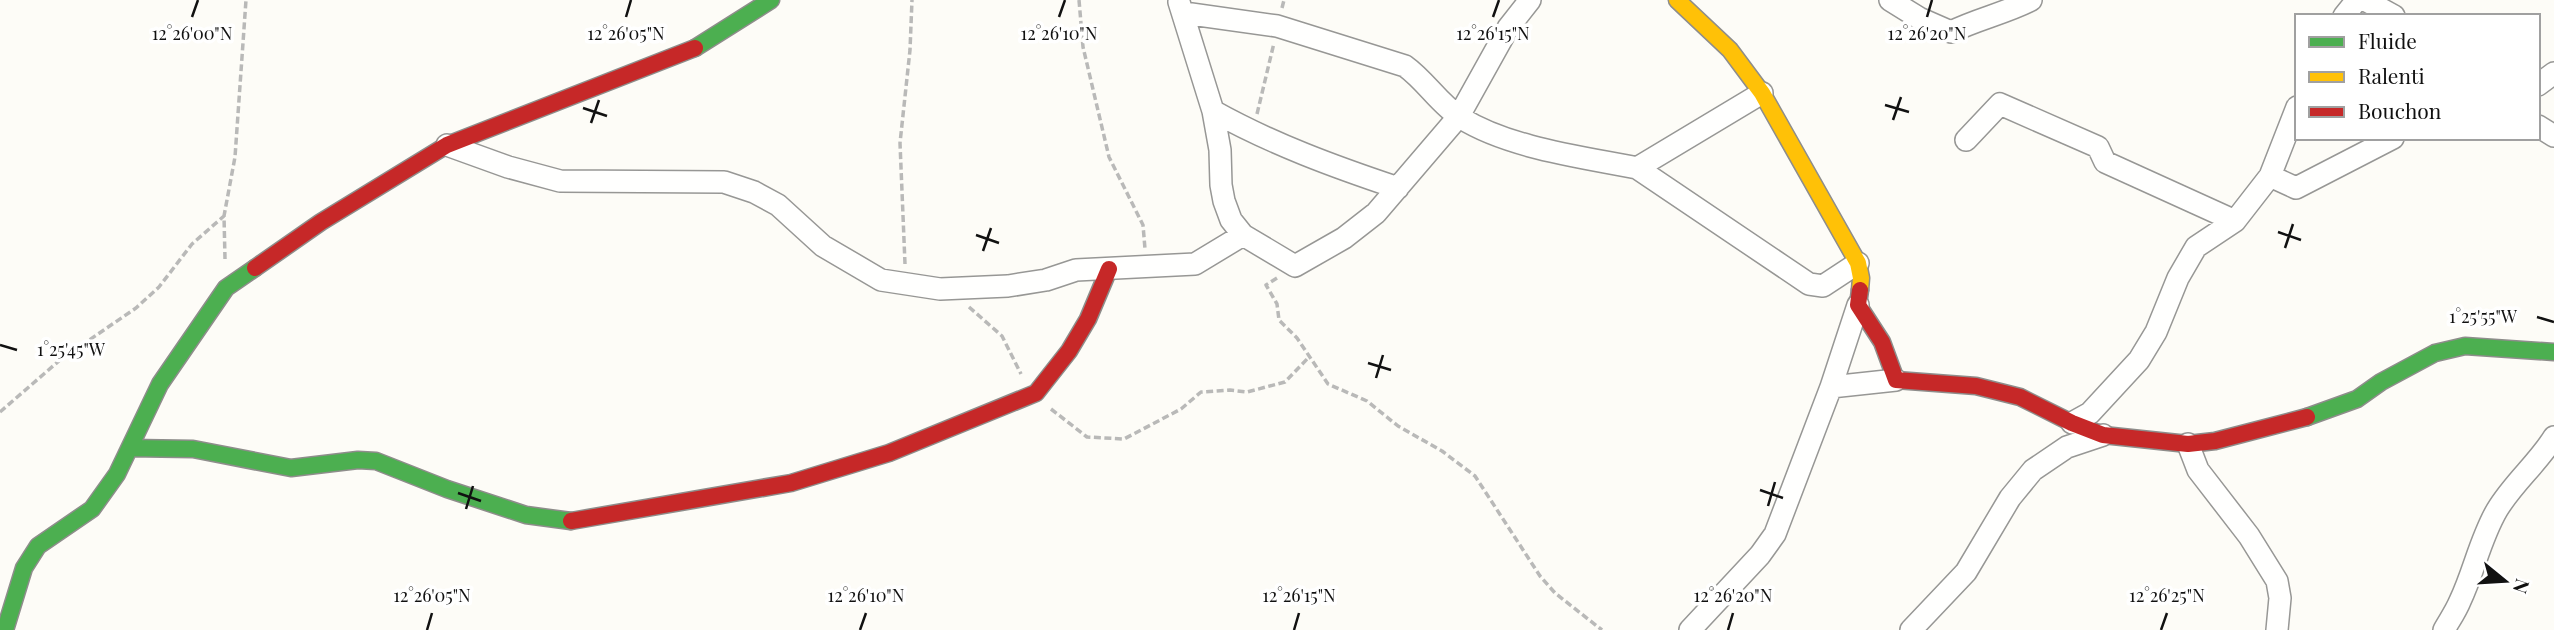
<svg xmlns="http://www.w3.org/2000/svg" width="2554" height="630" font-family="'Playfair Display',serif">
	<rect width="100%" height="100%" fill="#fdfcf7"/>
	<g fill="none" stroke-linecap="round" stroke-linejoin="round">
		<!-- street casing -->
		<g stroke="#979795" stroke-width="24">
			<path id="street" d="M1890,0L1919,18L1951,32C1977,19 2006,13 2031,0
				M2365,0L2394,16
				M1179,2L1213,111C1272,144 1335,167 1398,188
				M1184,13L1277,26L1405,66C1426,81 1439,104 1461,118C1509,148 1582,157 1637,168L1762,93
				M2344,16L2357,0
				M2538,85L2554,73
				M1213,111L1220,150L1221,185L1224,201L1231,220L1243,235L1295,266L1344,238L1376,213L1459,116L1508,28L1530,0
				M2538,126L2554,136
				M1966,140L2000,104L2098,147L2105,162L2235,221
				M447,145L508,167L560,181L724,182L754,192L778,205L823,246L881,280L940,289L1008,286L1046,280L1076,270L1195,264L1243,235
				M1637,168L1809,284L1823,286L1858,263
				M2270,176L2297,107
				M1831,387L1858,305
				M2072,423L2090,413L2139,360L2156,332L2178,278L2196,247L2235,221L2270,176L2296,188L2393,138
				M2188,444L2198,470L2249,536L2277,581L2280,598L2277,630
				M1690,630L1760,555L1775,534L1831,387L1896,380
				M1911,630L1966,572L2010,498L2033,470L2067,447L2103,435
				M2444,630C2449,621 2456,611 2460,601C2474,572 2480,539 2497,510C2513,483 2538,463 2554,437"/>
		</g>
		<!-- fast casing -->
		<g stroke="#8e8d8b" stroke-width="19">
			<path id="fast" d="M695,48L771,0
				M2307,417L2357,399L2381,382L2435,353L2465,346L2554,352
				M130,448L193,449L291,468L358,460L376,461L447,489L526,515L571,521
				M5,630L24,568L38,546L92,509L117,474L160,384L226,288L255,268"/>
		</g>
		<!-- slow casing -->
		<g stroke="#8e8d8b" stroke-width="19">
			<path id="slow" d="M1677,0L1730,50L1762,93L1858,263L1861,278L1860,290"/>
		</g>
		<!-- jam casing -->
		<g stroke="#8e8d8b" stroke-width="19">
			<path id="jam" d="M255,268L321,222L447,145L695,48
				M1860,290L1858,305L1882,342L1896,380L1976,386L2020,397L2072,423L2103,435L2188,444L2215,441L2307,417
				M571,521L791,483L889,453L1036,393L1069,351L1088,319L1109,269"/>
		</g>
		<!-- path -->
		<path stroke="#b9b9b8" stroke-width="3.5" stroke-dasharray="7 3.5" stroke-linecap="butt" d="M1079,0L1083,47L1109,157L1143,225L1145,249
			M1282,8L1284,0
			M1257,114L1274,43
			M225,259L224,216L235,157L246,0
			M905,264L900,143L910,50L912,0
			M1277,278L1266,285L1277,304L1279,320L1297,338L1328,384L1367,401L1398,426L1442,451L1475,476L1540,576L1555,593L1602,630
			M969,307L1002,336L1021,374
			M1051,409L1087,437L1124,439L1181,409L1201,392L1230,390L1247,392L1285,382L1309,357
			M0,412L60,360L136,308L159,287L192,244L224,216"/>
		<!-- street -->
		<use href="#street" stroke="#fffffe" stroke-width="21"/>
		<!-- fast -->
		<use href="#fast" stroke="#4caf50" stroke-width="16"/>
		<!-- slow -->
		<use href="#slow" stroke="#ffc107" stroke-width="16"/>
		<!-- jam -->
		<use href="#jam" stroke="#c62828" stroke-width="16"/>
	</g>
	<!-- ticks -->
	<path fill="none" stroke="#111" stroke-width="2.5" d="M192,17L198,0M626,17L631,0M1059,17L1065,0M1493,17L1499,0M1927,17L1932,0M1885,105L1909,112M583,108L607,116M1893,120L1901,97M591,123L599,100M2278,232L2301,240M976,235L999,243M2285,248L2293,224M983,251L991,228M2537,317L2554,322M0,345L17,350M1368,363L1391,370M1376,378L1383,355M1760,490L1783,498M458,493L481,501M1768,506L1775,482M466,509L473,486M427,630L432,613M860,630L866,613M1294,630L1299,613M1728,630L1733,613M2161,630L2167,613"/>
	<g font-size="18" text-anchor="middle" fill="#111" stroke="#fff" stroke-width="7" stroke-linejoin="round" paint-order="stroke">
		<text x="192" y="40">12°26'00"N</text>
		<text x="626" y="40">12°26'05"N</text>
		<text x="1059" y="40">12°26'10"N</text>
		<text x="1493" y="40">12°26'15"N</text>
		<text x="1927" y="40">12°26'20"N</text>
		<text x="2483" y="323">1°25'55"W</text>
		<text x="71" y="356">1°25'45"W</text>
		<text x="432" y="602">12°26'05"N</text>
		<text x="866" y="602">12°26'10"N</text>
		<text x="1299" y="602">12°26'15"N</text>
		<text x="1733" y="602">12°26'20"N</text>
		<text x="2167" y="602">12°26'25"N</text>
	</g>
	<!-- legend -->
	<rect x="2295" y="14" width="245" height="126" fill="#ffffff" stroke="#a0a0a0" stroke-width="2"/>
	<rect x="2309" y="37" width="35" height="10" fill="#4caf50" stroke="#a0a0a0" stroke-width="2"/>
	<text x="2358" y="49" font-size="21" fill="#111111">Fluide</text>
	<rect x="2309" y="72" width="35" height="10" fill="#ffc107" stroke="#a0a0a0" stroke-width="2"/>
	<text x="2358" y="84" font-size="21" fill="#111111">Ralenti</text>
	<rect x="2309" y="107" width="35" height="10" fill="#c62828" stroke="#a0a0a0" stroke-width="2"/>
	<text x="2358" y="119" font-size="21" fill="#111111">Bouchon</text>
	<!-- north arrow -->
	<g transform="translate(2505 581) rotate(108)" stroke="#ffffff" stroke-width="5" paint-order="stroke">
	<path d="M0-5L12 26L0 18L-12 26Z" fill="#111111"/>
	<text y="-10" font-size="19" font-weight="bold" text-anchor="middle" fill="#111111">N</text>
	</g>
</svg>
